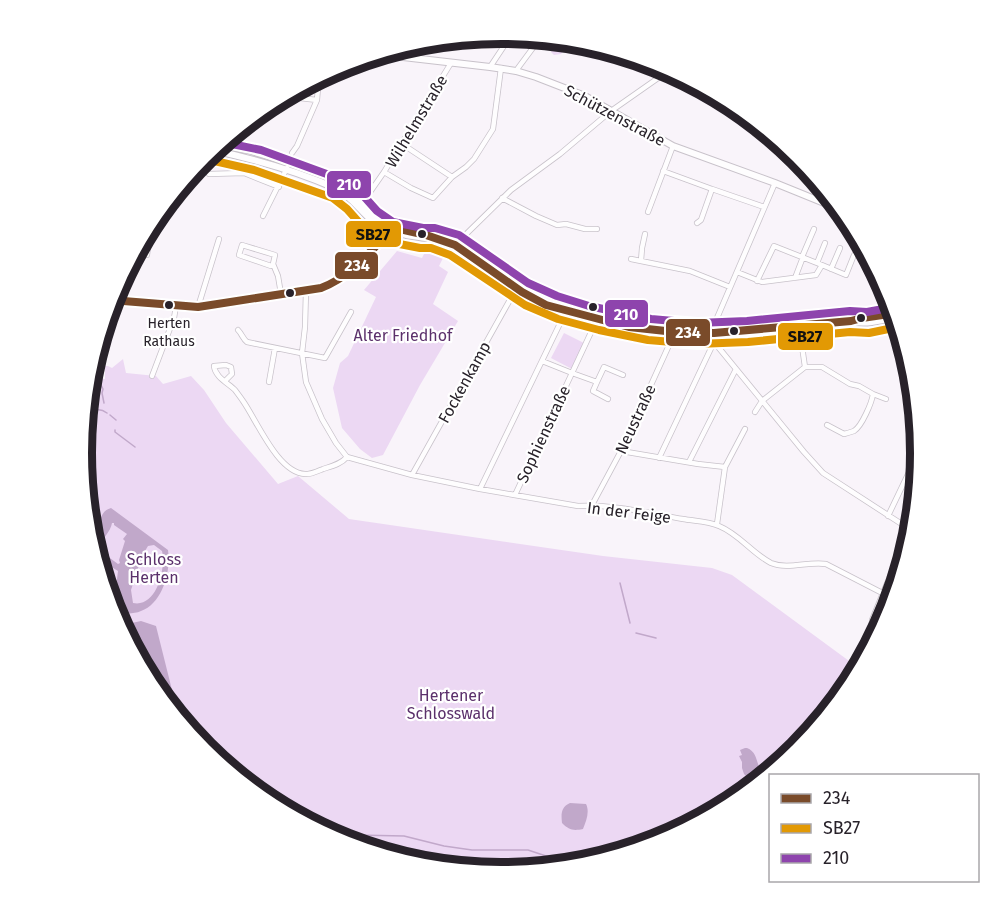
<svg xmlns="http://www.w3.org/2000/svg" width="1003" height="906" font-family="'Fira Sans',sans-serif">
	<rect width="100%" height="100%" fill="#f9f4fa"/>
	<!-- green -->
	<path fill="#ecd8f3" d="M559,39L584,41L615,51L609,52L605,59L600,54L594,51H585L567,47L561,54L554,55L551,52V50Z
		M428,246L442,247L447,250L439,266L448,272L433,304L458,321L420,385L383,455L372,458L360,449L342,428L333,388L340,363L348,356L376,297L364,290L397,251L422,258Z
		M564,333L584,343L572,369L551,358Z
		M123,359L126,373L156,376L163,384L191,376L204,390L226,423L278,484L298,476L349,519L603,556L712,568L732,575L860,669L851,687L798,750L735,802L662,841L583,865L502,873L419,865L340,841L268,802L204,750L152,686L113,613L90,535L82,453L90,371H94V378L105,379V366H108L112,368Z"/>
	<!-- water -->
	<path fill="#c1a8ca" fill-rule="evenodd" d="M111,508L168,550C171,571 163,603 141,611C132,615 122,613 113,612L108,597L117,579L118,571L97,558L90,537C105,528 95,513 111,508ZM112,523H114V525L127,534L123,539L125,541L119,560L120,563L118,564L95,547C101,542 111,531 112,523ZM154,545L162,551C166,568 157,608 133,603L131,590L142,556L148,546Z
		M141,621L156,626L172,690L167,694L157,693L152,686L120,627L127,624Z
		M745,748H747C757,752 756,761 760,769L755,777L746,776L744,774L742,768V762L739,756L742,755L740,750Z
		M570,803L586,804C590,812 586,821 583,829C573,831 569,830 562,823C561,814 561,807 570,803Z"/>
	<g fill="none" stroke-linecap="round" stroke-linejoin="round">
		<!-- stream -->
		<path stroke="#c1a8ca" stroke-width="1.5" d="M100,383L103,389L102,393L104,403
			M87,415C94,410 99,407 107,413
			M110,415L116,420
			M115,430V432L135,447
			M620,583L630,623
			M125,613L127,623
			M636,633L656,638
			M751,786L752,789
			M321,831L356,835L404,836L444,846L472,850H528L576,866"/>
		<!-- minor casing -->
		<g stroke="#c8c2ca" stroke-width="6">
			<path id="minor" d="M640,58L650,65L658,78
				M490,67L512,34
				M518,68L541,37
				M282,96L317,100
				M402,144L452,177
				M292,153L297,146L317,100L319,77
				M663,171L712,189L701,220L697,223
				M384,172L411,188L433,198L452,177L466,167L474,159L493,129L501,68
				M209,174L244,173L279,187
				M775,183L717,318L714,333V342L804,452L823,473L914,532
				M712,189L764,207
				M502,198L536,216L557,225L566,224L585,229H597
				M361,205L384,172L451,63
				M648,212L673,146
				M263,216L287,168
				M455,245L511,190L560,154L611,111L671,69
				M147,255L152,221
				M802,257L814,229
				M631,259L690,271L730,287
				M641,261L642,248L645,234
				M817,263L825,243
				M273,264L271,266L239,255L242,245L275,255L273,264L278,276L281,294
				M822,265L846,275L854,255
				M831,269L840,248
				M737,272L762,282L816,275L822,265L774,246L757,281
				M795,278L803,257
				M306,290L305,327L302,353L306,382L322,419L336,443L347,457L412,475L480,489L578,506C613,504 648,513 683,519C694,521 708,521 719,526C739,534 753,554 771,563C788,570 809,561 826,564L894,599
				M111,300L198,307L321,288C349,280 375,253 390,229
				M198,307L219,239
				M593,328L572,373L597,382L593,391L608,399
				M238,330C242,334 243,339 247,342L325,358L351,312
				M805,367H822L850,384L859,386L873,394C872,402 862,426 854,431C851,432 848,433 844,434L827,425
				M152,376L174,318L176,306
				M904,377L914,373
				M225,381L232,374L231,367L226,365L214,366C215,377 228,383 235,390C238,394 241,398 243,401C257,421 278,473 305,474C310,475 318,471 323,469C332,466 341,464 347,457
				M269,382L275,348
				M597,382L604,367L623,375
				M873,394L886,399
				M755,412L762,401L805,367L799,326
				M621,451L698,464L725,467
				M659,458L714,342
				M689,462L736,369
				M412,475L516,289
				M480,489L566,311
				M515,495L572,373L542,361
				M592,505L621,451L675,332
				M888,516L921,447
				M717,524L725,467L745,429
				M874,643L871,633L872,620L904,542L911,531"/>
		</g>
		<!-- secondary casing -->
		<g stroke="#c8c2ca" stroke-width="8">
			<path id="secondary" d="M377,54L490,67L516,71L536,77L585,96L673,146L775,183L844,211
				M219,144L248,150L281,160L338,181L351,190L373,215L384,223L401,230L426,235L455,245L522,292L546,305L560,309L629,327L645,330L687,333H714L851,321C865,315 881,317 896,313
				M212,150C254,159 295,170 335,188C356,198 366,222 388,231C393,233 400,233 406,235C413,236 421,238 428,238
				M896,314L897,324L902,334
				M851,321C865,325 883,320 896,317"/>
		</g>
		<!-- minor -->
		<use href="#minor" stroke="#fefdfe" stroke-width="4.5"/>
		<!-- secondary -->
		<use href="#secondary" stroke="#fefdfe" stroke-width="6"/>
		<!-- bus-1 casing -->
		<g stroke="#fff" stroke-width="12">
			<path id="bus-1" d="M111,300L198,307L321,288C350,277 368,254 389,232L391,227L426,235L455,245L522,292L546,305L629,327L675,332L714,333L851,321L862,318L896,313"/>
		</g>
		<!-- bus-2 casing -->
		<g stroke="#fff" stroke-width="12">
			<path id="bus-2" d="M210,160L254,170L333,198L347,209L363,227L384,241L420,248H431L450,255L525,305L558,319L599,330L648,340L697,344L748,342L850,332L869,333L898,327"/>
		</g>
		<!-- bus-3 casing -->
		<g stroke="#fff" stroke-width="12">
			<path id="bus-3" d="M222,142L261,150L343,180L361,193L377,211L393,222L423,228H435L459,235L528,283L557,296L589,306L651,319L697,323L747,321L850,311L867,312L894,307"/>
		</g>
		<!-- bus-1 -->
		<use href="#bus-1" stroke="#7a4b2a" stroke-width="8"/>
		<!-- bus-2 -->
		<use href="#bus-2" stroke="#e29904" stroke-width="8"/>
		<!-- bus-3 -->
		<use href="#bus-3" stroke="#8e44ad" stroke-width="8"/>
	</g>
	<!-- markers -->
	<g fill="#28222a" stroke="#fff" stroke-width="2">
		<circle cx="422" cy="234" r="5"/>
		<circle cx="290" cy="293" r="5"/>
		<circle cx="169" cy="305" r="5"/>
		<circle cx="593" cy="307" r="5"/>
		<circle cx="861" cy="318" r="5"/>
		<circle cx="734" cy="331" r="5"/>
	</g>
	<g text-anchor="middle" stroke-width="4.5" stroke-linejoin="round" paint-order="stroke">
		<!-- bus labels -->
		<g font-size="14" fill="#28222a" stroke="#fff">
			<text x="169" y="328">Herten<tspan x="169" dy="18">Rathaus</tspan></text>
		</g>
		<!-- street labels -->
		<g font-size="16" fill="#28222a" stroke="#fff">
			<text transform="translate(615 115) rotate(28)" y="6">Schützenstraße</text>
			<text transform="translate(416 121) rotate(-59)" y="6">Wilhelmstraße</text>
			<text transform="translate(464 382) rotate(-61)" y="6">Fockenkamp</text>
			<text transform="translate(635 419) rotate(-65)" y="6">Neustraße</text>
			<text transform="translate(543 434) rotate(-65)" y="6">Sophienstraße</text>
			<text transform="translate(629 512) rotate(7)" y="6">In der Feige</text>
		</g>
		<!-- park labels -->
		<g font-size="16" fill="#5b306b" stroke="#fff">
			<text x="403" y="341">Alter Friedhof</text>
			<text x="154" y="565">Schloss<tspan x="154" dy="18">Herten</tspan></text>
			<text x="451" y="701">Hertener<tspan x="451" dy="18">Schlosswald</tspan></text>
		</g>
	</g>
	<!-- crop -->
	<path d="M0 0H1003V906H0ZM92 453a409 409 0 1 1 818 0a409 409 0 1 1-818 0Z" fill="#fff" fill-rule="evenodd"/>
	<path fill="none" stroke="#28222a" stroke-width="8" d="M92 453a409 409 0 1 1 818 0a409 409 0 1 1-818 0Z"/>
	<g stroke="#fff" stroke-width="2">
		<rect x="326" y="170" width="46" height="29" rx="6" fill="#8e44ad"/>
		<rect x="345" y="220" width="57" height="28" rx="6" fill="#e29904"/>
		<rect x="334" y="251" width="45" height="29" rx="6" fill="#7a4b2a"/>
		<rect x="604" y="299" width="45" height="29" rx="6" fill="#8e44ad"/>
		<rect x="665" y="318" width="46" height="29" rx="6" fill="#7a4b2a"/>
		<rect x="777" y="322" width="57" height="29" rx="6" fill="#e29904"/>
	</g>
	<g font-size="16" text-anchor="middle" font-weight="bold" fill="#fff">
		<text x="349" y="190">210</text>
		<text x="357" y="271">234</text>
		<text x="626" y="320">210</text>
		<text x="688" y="338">234</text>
	</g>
	<g font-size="16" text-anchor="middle" font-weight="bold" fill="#111">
		<text x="373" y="240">SB27</text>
		<text x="805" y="342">SB27</text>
	</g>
	<!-- legend -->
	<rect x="769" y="774" width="210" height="108" fill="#ffffff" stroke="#a9a7aa" stroke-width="1.5"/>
	<rect x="781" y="794" width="30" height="9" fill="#7a4b2a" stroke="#a9a7aa" stroke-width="1.5"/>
	<text x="823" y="804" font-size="18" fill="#28222a">234</text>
	<rect x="781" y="824" width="30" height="9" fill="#e29904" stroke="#a9a7aa" stroke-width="1.5"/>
	<text x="823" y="834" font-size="18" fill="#28222a">SB27</text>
	<rect x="781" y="854" width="30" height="9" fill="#8e44ad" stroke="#a9a7aa" stroke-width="1.5"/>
	<text x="823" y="864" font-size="18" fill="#28222a">210</text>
</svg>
